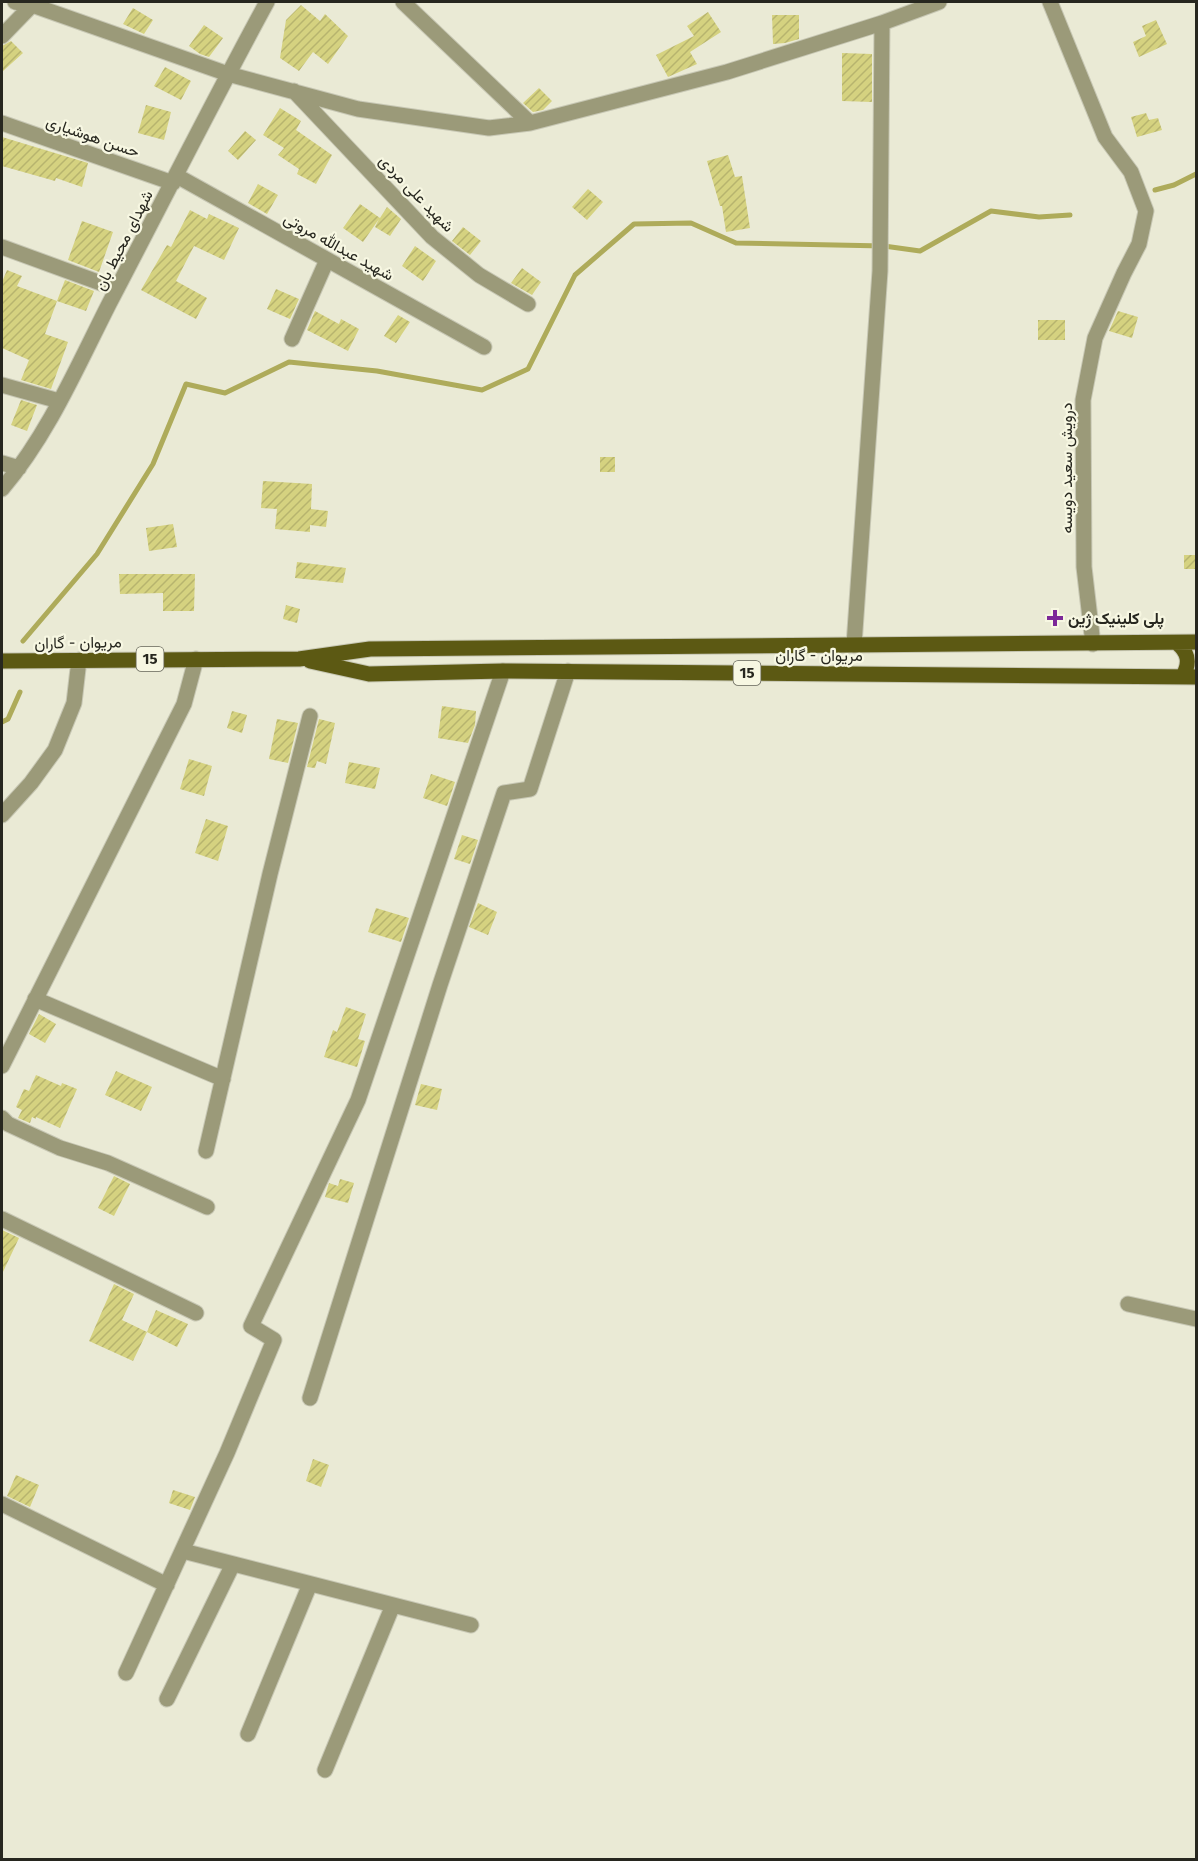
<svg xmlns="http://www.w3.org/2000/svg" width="1198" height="1861" font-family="'Fira Sans',Vazirmatn,sans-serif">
	<defs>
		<pattern id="building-hatch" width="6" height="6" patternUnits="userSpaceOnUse" patternTransform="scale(1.5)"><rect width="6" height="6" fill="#d5d280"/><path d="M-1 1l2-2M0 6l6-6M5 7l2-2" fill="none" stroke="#b7b46e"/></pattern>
	</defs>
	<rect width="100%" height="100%" fill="#eaead5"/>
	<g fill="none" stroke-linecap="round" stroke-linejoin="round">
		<!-- stream -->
		<path stroke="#aeab5a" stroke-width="5" d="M1155,190L1174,185L1196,174
			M23,641L97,554L153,464L186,384L225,393L289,362L377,371L482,390L528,369L575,275L634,224L691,223L736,243L884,246L920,251L991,211L1039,217L1070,215
			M2,722L8,719L20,692"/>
	</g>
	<!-- building -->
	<path fill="url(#building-hatch)" d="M301,5L320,21L325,14L348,36L328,64L313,52L299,71L280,58L286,20Z
		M133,8L153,20L144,34L123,24Z
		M708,12L721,32L690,52L697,64L668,77L656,55L694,36L687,26Z
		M772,15H799V39L785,43L773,44Z
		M1156,20L1167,44L1139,57L1133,42L1146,36L1142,26Z
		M204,25L223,38L209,57L200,54L189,46Z
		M11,41L23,53L2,72V46Z
		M842,53L872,54V102L842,101Z
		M165,67L191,81L181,100L154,86Z
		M539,88L552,101L543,110L533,112L523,103Z
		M146,105L171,112L164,140L138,133Z
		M280,108L301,121L296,130L332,155L316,184L297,174L299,169L278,155L284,148L263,135Z
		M1146,113L1149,120L1158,118L1162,130L1137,137L1131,117Z
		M245,131L256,140L238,160L228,151Z
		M2,137L88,163L82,187L56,178L55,181L2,166Z
		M728,155L735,177L742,176L750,228L726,232L722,206H720L707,161Z
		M258,184L278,195L267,214L248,203Z
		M588,189L603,202L587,220L572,207Z
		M360,204L380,218L387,207L401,219L390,236L375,227L379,219L363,242L343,228Z
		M190,210L207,219L209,214L239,228L224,260L194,246L176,281L207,298L196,319L141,290L167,245L171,247Z
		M82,221L113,232L99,272L68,260Z
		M463,227L481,241L470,255L452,241Z
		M415,246L436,261L423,281L402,266Z
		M522,268L541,282L532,295L511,283Z
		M7,270L22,276L17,286L57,301L45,334L68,342L51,389L21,380L29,360L2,348V282Z
		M65,280L94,291L86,311L57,301Z
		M276,289L299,299L290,319L267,309Z
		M315,311L339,324L341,319L359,329L348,351L307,330Z
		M1118,311L1138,317L1132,338L1109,331Z
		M398,315L410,322L396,343L384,336Z
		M1038,320H1065V340H1038Z
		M21,400L37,405L27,431L11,425Z
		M600,457H615V472H600Z
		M263,481L312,484L311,509L328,511L326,527L310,525V532L275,529L277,509L261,508Z
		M173,524L177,547L149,551L146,528Z
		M1184,555H1197V569H1184Z
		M297,562L346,568L343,583L295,578Z
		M119,574H195L194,611H163V593L120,594Z
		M286,605L300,609L297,623L283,619Z
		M442,706L476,711L475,725L468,743L438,738Z
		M232,711L247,715L242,733L227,728Z
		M277,719L298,723L288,763L269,759Z
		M319,719L335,723L326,764L317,761L315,768L307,767Z
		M189,759L212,766L204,796L180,789Z
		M349,762L380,768L375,789L345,783Z
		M431,774L455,782L447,806L423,798Z
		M206,819L228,826L218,861L195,853Z
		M462,835L478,840L470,864L454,859Z
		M478,903L497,912L488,935L469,927Z
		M376,908L409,918L401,942L368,932Z
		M346,1007L366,1014L358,1039L365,1041L357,1067L324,1057L333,1030L337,1032Z
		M39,1014L56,1024L45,1043L29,1034Z
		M116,1071L152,1087L141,1111L105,1095Z
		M36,1075L61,1086L62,1083L77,1089L60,1128L36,1117V1119L32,1117L30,1123L18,1118L22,1110L16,1107L24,1089L29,1091Z
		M421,1084L442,1089L437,1110L415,1105Z
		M114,1176L130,1184L114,1216L98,1208Z
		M340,1179L354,1183L348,1203L325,1197L329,1183L338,1186Z
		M2,1230L19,1238L2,1274Z
		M114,1284L134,1294L122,1320L147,1332L133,1361L89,1341Z
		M156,1310L188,1324L177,1347L147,1332Z
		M313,1459L329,1465L321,1487L306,1481Z
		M16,1475L39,1485L30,1507L7,1496Z
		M173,1490L195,1497L190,1510L169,1503Z"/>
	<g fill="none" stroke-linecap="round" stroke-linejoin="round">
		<!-- minor casing -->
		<g stroke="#c7c7b4" stroke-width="17">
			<path id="minor" d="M15,2L32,5L228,74L358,109L489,128L530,123L727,72L882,23L939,2
				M403,2L530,123
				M1050,2L1105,137L1131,172L1146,211L1139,244L1124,273L1095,338L1083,400L1084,567L1093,644
				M2,36L32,5
				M294,91L432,237L479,275L528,304
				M2,123L173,183
				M177,176L484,347
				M2,247L117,289
				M292,339L327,260
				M2,385L59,401
				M2,463L19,468
				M2,489C48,435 77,367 109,304C162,203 213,101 267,2
				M854,645L880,271L882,23
				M2,815L31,783L55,750L74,703L79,660
				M35,999L223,1079
				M2,1066L184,704L196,659
				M2,1118L8,1124L60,1148L108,1163L207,1207
				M206,1151L270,874L310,716
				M2,1219L196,1313
				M1128,1304L1196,1319
				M310,1398L440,985L504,793L530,789L568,671
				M2,1504L167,1585
				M183,1551L471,1625
				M126,1673L227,1453L274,1340L251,1326L358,1100L503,671
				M167,1699L233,1564
				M248,1734L310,1584
				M325,1770L393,1605"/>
		</g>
		<!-- major casing -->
		<g stroke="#c7c7b4" stroke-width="17">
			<path id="major" d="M1177,643C1189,653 1190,663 1183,676
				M2,661L299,659L370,649L1196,642
				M310,661L369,674L503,671L1196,677"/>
		</g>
		<!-- minor -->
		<use href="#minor" stroke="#9b9a79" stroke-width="15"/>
		<!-- major -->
		<use href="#major" stroke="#5c5913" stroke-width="15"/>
	</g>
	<!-- markers -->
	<path fill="#7c2898" stroke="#f7f7e2" stroke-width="2" d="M1052 609h6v6h6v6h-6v6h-6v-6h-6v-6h6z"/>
	<g text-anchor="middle" stroke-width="4.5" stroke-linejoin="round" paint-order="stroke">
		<!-- shield labels -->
		<g fill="#f7f7e2" stroke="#65655a" stroke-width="1.5">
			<rect x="136.5" y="647" width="27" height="24" rx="4.5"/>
			<rect x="733.5" y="661" width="27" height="24" rx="4.5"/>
		</g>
		<g font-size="15" font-weight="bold" fill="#27271f">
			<text x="150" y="664">15</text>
			<text x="747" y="678">15</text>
		</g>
		<!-- street labels -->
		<g font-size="16" fill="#27271f" stroke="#f7f7e2">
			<text transform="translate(93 136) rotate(19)" y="6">حسن هوشیاری</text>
			<text transform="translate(417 193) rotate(46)" y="6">شهید علی مردی</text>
			<text transform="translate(123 240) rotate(-63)" y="6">شهدای محیط بان</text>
			<text transform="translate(339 246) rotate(29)" y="6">شهید عبدالله مروتی</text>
			<text transform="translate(1066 468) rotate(-90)" y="6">درویش سعید دویسه</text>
			<text transform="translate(78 642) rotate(-1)" y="6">مریوان - گاران</text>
			<text x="819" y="661">مریوان - گاران</text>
		</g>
		<!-- poi labels -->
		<g font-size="16" font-weight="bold" fill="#27271f" stroke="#f7f7e2" text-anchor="start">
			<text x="1068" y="624">پلی کلینیک ژین</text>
		</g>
	</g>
	<!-- border -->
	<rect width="1198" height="1861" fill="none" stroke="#27271f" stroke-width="6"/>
</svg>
